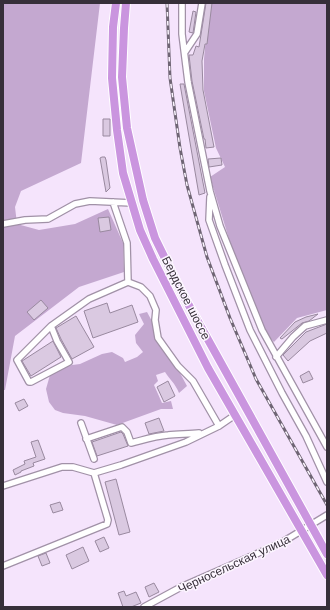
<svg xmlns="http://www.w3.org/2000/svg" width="330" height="610" font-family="'Work Sans',sans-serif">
	<rect width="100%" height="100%" fill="#f5e4fc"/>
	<!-- forest -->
	<path fill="#c4a8d0" d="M3,3H100L81,163L21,191L15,207L17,224L39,230L75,224L108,209L123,243L124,272L79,287L15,336L5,390H3Z
		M209,3H327V310L297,318L274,342L262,330L241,278L210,177L225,167L216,148L204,91V59Z
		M147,312L187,386L179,393C175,383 170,380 165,372L156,375L158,381L154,385L162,403L171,401L173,409H161L117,425L85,416L63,413L55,410L49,402L46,389L50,375L65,366L80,364L102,354L112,352L123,358L125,362L137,357L143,352L136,343L135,335L144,324L139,314Z"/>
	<!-- building -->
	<path fill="#dac9e1" stroke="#99899f" d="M206,3H212L207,44H205L202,61L203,90L214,147L206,148L205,139H204L192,81L189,55H193L196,46L199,47Z
		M193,11L196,12L193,33L189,32Z
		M180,84H184L205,193L199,195Z
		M103,119H110V136H103Z
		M102,157H105L106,160L110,188L106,192L100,158Z
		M221,158L222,165L209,167L208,159Z
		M109,217L111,230L100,232L98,218Z
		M41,300L48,308L34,320L27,312Z
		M107,303L110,313L132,305L138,322L93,338L84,311Z
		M318,314L309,321L302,323L282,339L280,338L295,322L306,317Z
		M76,316L94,347L72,359L61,339L56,328Z
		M327,324V333L310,341L288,361L283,355L306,332Z
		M53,341L61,357L31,376L22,361Z
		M309,371L313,379L303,383L300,376Z
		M168,381L175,396L164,402L157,387Z
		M24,399L28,406L19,411L15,403Z
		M159,418L164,431L149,434L145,423Z
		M121,432L123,434L128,446L97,456L92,442Z
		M38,440L45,459L33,463L34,466L21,471V472L15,475L13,470L25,464L24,461L36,457L31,442Z
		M116,479L130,532L119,535L105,482Z
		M60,502L63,510L53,513L50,505Z
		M104,537L109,548L100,552L95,541Z
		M83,547L89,561L72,569L66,555Z
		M46,553L50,563L42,566L38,556Z
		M154,583L159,592L149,597L145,587Z
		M124,591L126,596L136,592L141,603L131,607H123L118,593Z"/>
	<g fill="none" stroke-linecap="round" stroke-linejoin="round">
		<!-- minor casing -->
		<g stroke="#a191a7" stroke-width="8">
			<path id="minor" d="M182,3V34L188,82L210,191L220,226L262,330L327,447
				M185,52L197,34L202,3
				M210,197L209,220L225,265L250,330L282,393L306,436L327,482
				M3,224L25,220L48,219L75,204L90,201L132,203
				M128,282L141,287L150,296L156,310L155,320L158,338L178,366L193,381L219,426
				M51,326L17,360L29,382H31L69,362L57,341L51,326L89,299L128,282L127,243L113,202
				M276,357L293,337L305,326L327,320
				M81,423L94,459
				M86,439L122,427L127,432L131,443C143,440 155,436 168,435C178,434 189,434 199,433
				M3,486L62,467H73L94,473L121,465L186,442L219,426L235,415
				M3,566L107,524L108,520L94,473
				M144,607L181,587L281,543L327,515"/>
		</g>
		<!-- highway casing -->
		<g stroke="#fff" stroke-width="10">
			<path id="highway" d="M116,3L113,27L112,78L117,130L123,173L140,230L153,259L208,368L327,575
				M126,3L124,28L122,77L127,128L143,200L155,238L181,291L327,554"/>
		</g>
		<!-- minor -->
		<use href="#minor" stroke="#fff" stroke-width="5.5"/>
		<!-- highway -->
		<use href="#highway" stroke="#ca95df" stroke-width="8"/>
		<!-- rail casing -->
		<g stroke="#6f6574" stroke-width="3">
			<path id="rail" d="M167,3L170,78L180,148L187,185L207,257L230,318L256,379L327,505"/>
		</g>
		<!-- rail -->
		<use href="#rail" stroke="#fcf5ff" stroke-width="1.5" stroke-dasharray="4.5" stroke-linecap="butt"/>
	</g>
	<g text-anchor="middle" stroke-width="3" stroke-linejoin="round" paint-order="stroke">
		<!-- street labels -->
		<g font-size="12" fill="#362f39" stroke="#fcf5ff">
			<text transform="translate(186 298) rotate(63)" y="4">Бердское шоссе</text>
			<text transform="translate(234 564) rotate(-25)" y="4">Черносельская улица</text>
		</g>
	</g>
	<!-- border -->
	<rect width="330" height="610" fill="none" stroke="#362f39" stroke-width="8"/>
</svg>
